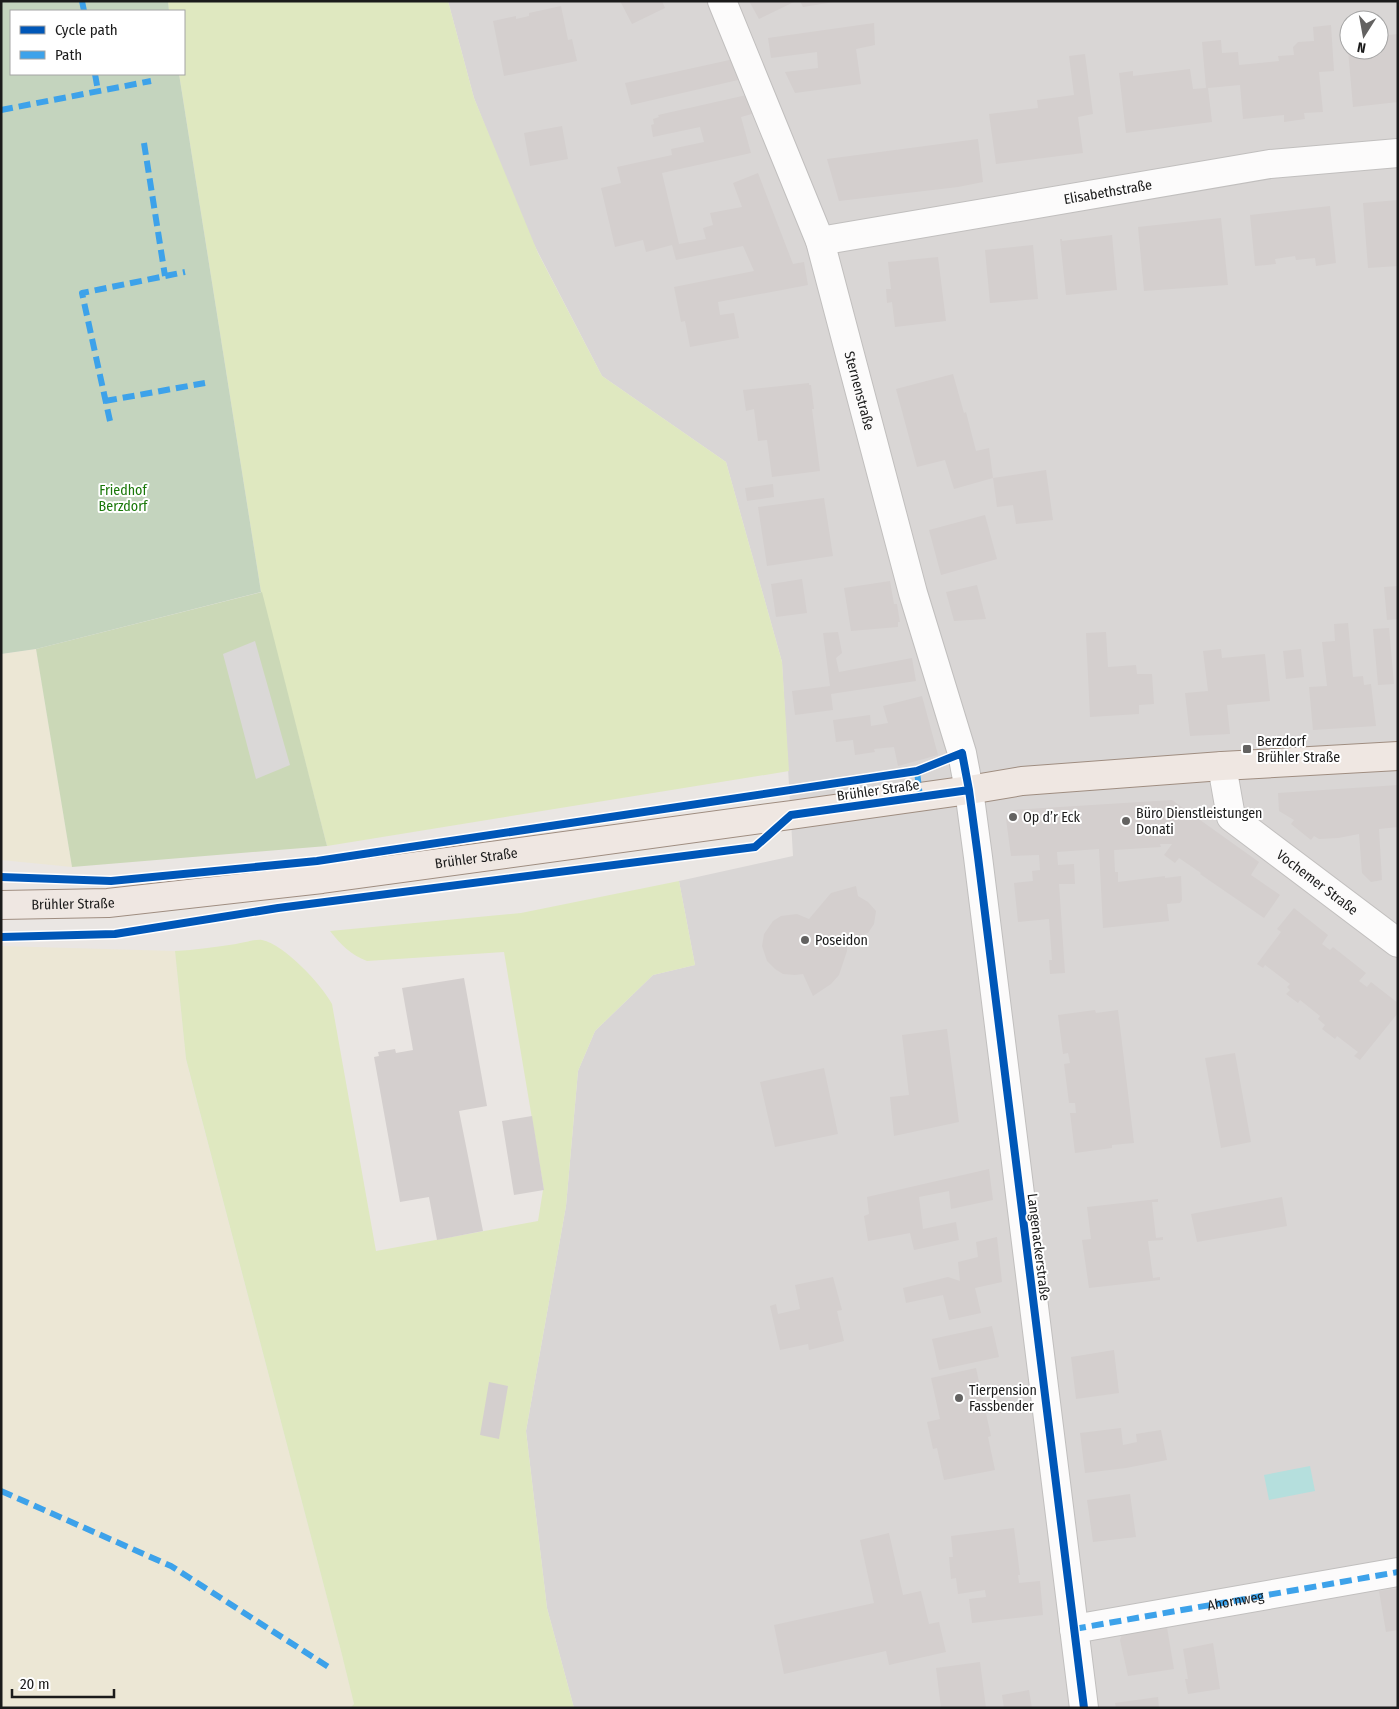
<svg xmlns="http://www.w3.org/2000/svg" width="1399" height="1709" font-family="'Fira Sans Condensed',sans-serif">
	<rect width="100%" height="100%" fill="#eae6e3"/>
	<!-- residential -->
	<path fill="#d9d6d5" fill-rule="evenodd" d="M448,1H1398V1708H574L547,1608L526,1431L566,1206L578,1071L595,1031L653,975L695,965L679,881L793,856L782,662L726,462L602,376L526,229L474,98ZM1349,20H1379V50H1349Z"/>
	<!-- farmland -->
	<path fill="#ece7d5" d="M36,649L72,867L1,860V654Z
		M1,946L175,951L186,1060L341,1651L354,1704L350,1708H1Z"/>
	<!-- grass -->
	<path fill="#dfe8c0" d="M168,1H448L474,98L538,253L602,376L726,462L782,662L789,771L327,846L261,592L179,74H184V11H169Z
		M679,881L695,965L653,975L595,1031L578,1071L566,1206L526,1431L547,1608L574,1708H350L354,1704L341,1651L186,1059L175,951C195,950 215,947 236,944C243,943 255,939 262,940C285,945 321,984 332,1004L376,1251L538,1221L543,1190H544L504,952L367,961C351,955 341,945 330,931L521,913Z"/>
	<!-- forest -->
	<path fill="#cbd8b7" d="M262,592L327,846L72,867L36,649Z"/>
	<!-- cemetery -->
	<path fill="#c4d4be" d="M1,1H168L169,11H11V74H179L261,592L36,649L1,654Z"/>
	<!-- parking -->
	<path fill="#dad8d7" d="M255,641L290,765L256,779L223,654Z"/>
	<!-- water -->
	<path fill="#b5dfdd" d="M1310,1466L1315,1491L1269,1500L1264,1475Z"/>
	<!-- building -->
	<path fill="#d4cfce" d="M620,1H662L665,8L632,24Z
		M749,1H796L759,19Z
		M800,1H834V2L803,7Z
		M561,6L568,40L572,39L577,61L504,76L493,21L516,16V19L529,16V13Z
		M874,23L875,45L856,49L861,84L795,93L785,72L818,68L817,52L771,58L768,38Z
		M1331,25L1334,71L1319,72L1323,112L1304,113L1305,119L1284,122V115L1243,119L1240,85L1208,88L1212,122L1126,133L1119,73L1133,71V76L1190,69L1193,89L1206,88L1202,42L1221,40L1222,53L1238,52L1239,65L1279,61L1278,56L1294,55L1293,47L1298,42L1314,41L1313,27Z
		M1398,34V102L1353,107L1348,50H1379V36Z
		M1085,54L1093,114L1078,117L1083,153L996,164L989,114L1038,108L1037,100L1074,95L1069,56Z
		M734,59L738,80L631,105L625,83Z
		M751,94L755,113L741,117L751,153L662,173L679,244L706,239L703,228L713,225L710,213L742,207L733,183L758,173L793,264L804,262L808,285L718,302L720,315L734,313L739,338L690,347L685,321L681,322L674,287L754,271L743,246L676,260L672,245L646,252L643,240L615,247L601,188L621,183L617,167L672,155L671,149L704,142L700,127L653,137L651,125L654,124L653,119L659,117L658,115Z
		M562,126L568,159L530,166L524,133Z
		M978,139L983,182L958,187L839,201L827,159Z
		M1398,200V266L1368,268L1363,203Z
		M1330,206L1336,263L1316,266L1315,258L1296,260L1295,256L1275,259L1276,264L1255,266L1250,215Z
		M1221,218L1228,285L1144,291L1138,227Z
		M1112,235L1117,290L1066,295L1060,239H1062V241Z
		M1033,245L1038,299L990,303L985,250Z
		M938,257L946,321L895,327L892,302L887,303L886,289H891L888,262Z
		M953,374L964,413L966,412L976,451L989,448L993,478L1046,470L1053,520L1016,524L1013,505L997,507L993,478L954,489L945,460L917,467L896,389Z
		M809,383V385H811L814,409H812L820,471L772,477L767,440L758,441L754,409L746,411L743,390Z
		M773,484L774,497L747,501L745,488Z
		M824,498L833,556L767,566L758,507Z
		M985,515L997,559L941,575L929,530Z
		M802,579L807,613L776,617L771,584Z
		M890,581L894,604H897L900,622H898V627L851,631L844,588Z
		M977,585L986,619L954,621L946,592Z
		M1398,586V619L1387,620L1384,587Z
		M1348,623L1353,677L1363,676L1364,685L1371,684L1376,726L1313,730L1309,687L1327,686L1322,642L1335,641L1334,624Z
		M1389,628L1394,684L1378,685L1373,629Z
		M838,632L842,653L836,658L839,672L912,658L916,681L831,694L833,710L795,715L792,691L830,686L823,633Z
		M1106,632L1108,667L1136,665L1137,674H1152L1154,704L1139,705V714L1090,717L1086,633Z
		M1221,649L1222,658L1265,654L1270,701L1227,705L1230,734L1190,736L1185,693L1208,691L1203,651Z
		M1301,649L1304,677L1286,679L1283,651Z
		M922,696L938,755L898,766L894,747L874,749L875,752L855,755L853,740L836,742L833,720L870,715L871,726L888,723L883,706Z
		M1398,785V827L1379,829L1382,880L1371,882L1362,873L1359,834L1338,838L1319,839L1314,836L1311,840L1291,824L1294,820L1279,811L1278,793Z
		M1172,800L1259,862L1251,875L1280,895L1264,918L1200,874L1201,873L1179,858L1175,863L1164,855L1172,844H1160L1161,847L1114,850L1115,872H1118V882L1165,876V878L1181,876L1182,900L1180,903L1167,904L1169,921L1103,928L1099,849L1057,852L1058,865L1074,864L1075,884H1059L1065,973L1050,974L1049,960H1052L1049,919L1018,922L1014,883L1033,881L1032,871L1040,870L1039,855L1011,856L1006,819L1013,810Z
		M856,886L858,896L868,902L876,911L874,924L868,933L847,939V951L839,975L831,984L813,996L803,974L795,975L783,974L775,969L767,961L762,946L764,934L773,921L781,916L797,914L809,919L831,893Z
		M1294,908L1328,935L1322,944L1330,950L1333,947L1366,973L1359,981L1367,987L1371,982L1398,1003V1013L1360,1060L1354,1056L1358,1052L1337,1036L1335,1039L1322,1029L1325,1025L1318,1019L1320,1016L1300,1000L1298,1003L1286,994L1290,990L1287,987L1290,984L1265,965L1263,968L1257,964L1281,932L1277,929Z
		M464,978L487,1106L459,1111L483,1231L437,1240L429,1197L400,1202L374,1057L379,1056L378,1052L395,1049L396,1053L413,1050L402,988Z
		M1095,1010L1096,1013L1118,1010L1134,1143L1112,1145V1148L1075,1153L1070,1113H1076L1075,1103H1069L1064,1064L1070,1063L1068,1053L1063,1054L1058,1015Z
		M947,1029L959,1122L894,1136L890,1097L909,1095L902,1035Z
		M1235,1053L1251,1142L1221,1148L1205,1058Z
		M824,1068L838,1134L775,1147L760,1082Z
		M532,1116L544,1190L514,1195L502,1121Z
		M989,1169L993,1200L951,1209L949,1191L919,1197L923,1229L956,1222L959,1240L914,1250L910,1233L868,1241L864,1216L869,1214L867,1197Z
		M1282,1197L1287,1226L1197,1242L1191,1214Z
		M1158,1199V1202H1152L1156,1238L1163,1237V1240L1148,1241L1153,1278L1160,1277V1280L1089,1288L1082,1240L1091,1239L1087,1207Z
		M997,1237L1002,1282L975,1288L981,1313L949,1320L943,1295L906,1303L903,1288L948,1277L960,1281L958,1262L978,1257L976,1242Z
		M833,1277L842,1310L837,1311L844,1341L809,1350L808,1344L780,1350L770,1306L776,1304L778,1314L800,1309L795,1285Z
		M992,1326L999,1357L939,1370L932,1339Z
		M1114,1350L1119,1393L1076,1399L1071,1357Z
		M976,1368L991,1436L988,1437L995,1470L944,1480L937,1448L933,1449L927,1422L940,1419L931,1378Z
		M489,1382L508,1386L499,1439L480,1435Z
		M1121,1428L1123,1445L1137,1442L1136,1434L1161,1430L1167,1460L1126,1468L1085,1473L1080,1433Z
		M1130,1494L1136,1537L1093,1542L1087,1500Z
		M1014,1528L1020,1575H1018L1019,1583L1040,1581L1043,1615L972,1623L969,1599L986,1597L985,1590L958,1594L956,1578L951,1579L949,1557H953L951,1536Z
		M889,1533L903,1595L921,1591L929,1624L939,1622L946,1652L889,1665L886,1651L784,1674L774,1625L874,1603L860,1540Z
		M1398,1588V1630L1386,1632L1379,1591Z
		M1167,1627L1174,1669L1128,1676L1120,1640L1122,1634Z
		M1213,1643L1220,1689L1188,1694L1185,1679H1188L1183,1649Z
		M980,1662L986,1708H941L936,1668Z
		M1029,1690L1032,1708H1004L1002,1695Z
		M1158,1697L1159,1708H1116L1115,1703Z"/>
	<g fill="none" stroke-linecap="round" stroke-linejoin="round">
		<!-- minor casing -->
		<g stroke="#c1bfbe" stroke-width="30">
			<g id="minor">
				<path id="s1" d="M722,1L820,241L913,593L962,753L969,790L978,857L1084,1708"/>
				<path id="s2" d="M820,241L1270,164L1398,153"/>
				<path id="s3" d="M1222,766L1231,817L1398,943"/>
				<path id="s4" d="M1074,1629L1398,1572"/>
			</g>
		</g>
		<!-- major casing -->
		<g stroke="#9f8d80" stroke-width="30">
			<g id="major">
				<path id="s5" d="M1,905L108,903L322,879L791,815L969,790L1022,781L1222,766L1398,756"/>
			</g>
		</g>
		<!-- minor -->
		<use href="#minor" stroke="#fcfbfb" stroke-width="28"/>
		<!-- major -->
		<use href="#major" stroke="#efe7e2" stroke-width="28"/>
		<!-- quiet -->
		<path stroke="#3da2ea" stroke-width="6" stroke-dasharray="12 6" stroke-linecap="butt" d="M82,1L84,11
			M95,74L98,91
			M1,110L151,81
			M144,143L165,276
			M105,401L205,383
			M110,421L82,293L185,272
			M917,771L920,797
			M1,1491L171,1566L330,1668
			M1074,1629L1398,1572"/>
		<!-- cycleway casing -->
		<g stroke="#fff" stroke-width="11">
			<path id="cycleway" d="M1,877L111,881L317,861L917,771L962,753L969,790L978,857L1084,1708
				M1,937L115,934L278,908L755,847L791,815L969,790"/>
		</g>
		<!-- cycleway -->
		<use href="#cycleway" stroke="#0057b8" stroke-width="8"/>
	</g>
	<!-- markers -->
	<g fill="#636261" stroke="#fff" stroke-width="2">
		<rect x="1242" y="744" width="10" height="10" rx="2.5"/>
		<circle cx="1013" cy="817" r="5"/>
		<circle cx="1126" cy="821" r="5"/>
		<circle cx="805" cy="940" r="5"/>
		<circle cx="959" cy="1398" r="5"/>
	</g>
	<g text-anchor="middle" stroke-width="4" stroke-linejoin="round" paint-order="stroke">
		<!-- street labels -->
		<g font-size="14" fill="#1b1b1b" stroke="#fff">
			<text dy="5" stroke="none"><textPath href="#s2" startOffset="292">Elisabethstraße</textPath></text>
			<text dy="5" stroke="none"><textPath href="#s1" startOffset="414">Sternenstraße</textPath></text>
			<text transform="translate(878 790) rotate(-8)" y="5">Brühler Straße</text>
			<text dy="5" stroke="none"><textPath href="#s5" startOffset="478">Brühler Straße</textPath></text>
			<text dy="5" stroke="none"><textPath href="#s3" startOffset="160">Vochemer Straße</textPath></text>
			<text dy="5" stroke="none"><textPath href="#s5" startOffset="72">Brühler Straße</textPath></text>
			<text transform="translate(1039 1247) rotate(83)" y="5">Langenackerstraße</text>
			<text dy="5" stroke="none"><textPath href="#s4" startOffset="164">Ahornweg</textPath></text>
		</g>
		<!-- park labels -->
		<g font-size="14" fill="#1a7809" stroke="#fff">
			<text x="123" y="495">Friedhof<tspan x="123" dy="16">Berzdorf</tspan></text>
		</g>
		<!-- poi labels -->
		<g font-size="14" fill="#1b1b1b" stroke="#fff" text-anchor="start">
			<text x="1257" y="746">Berzdorf<tspan x="1257" dy="16">Brühler Straße</tspan></text>
			<text x="1136" y="818">Büro Dienstleistungen<tspan x="1136" dy="16">Donati</tspan></text>
			<text x="1023" y="822">Op d’r Eck</text>
			<text x="815" y="945">Poseidon</text>
			<text x="969" y="1395">Tierpension<tspan x="969" dy="16">Fassbender</tspan></text>
		</g>
	</g>
	<!-- border -->
	<rect width="1399" height="1709" fill="none" stroke="#1b1b1b" stroke-width="5"/>
	<!-- legend -->
	<rect x="10" y="10" width="175" height="65" fill="#ffffff" stroke="#a4a4a4"/>
	<rect x="20" y="26" width="25" height="8" fill="#0057b8" stroke="#a4a4a4"/>
	<text x="55" y="35" font-size="15" fill="#1b1b1b">Cycle path</text>
	<rect x="20" y="51" width="25" height="8" fill="#3da2ea" stroke="#a4a4a4"/>
	<text x="55" y="60" font-size="15" fill="#1b1b1b">Path</text>
	<!-- north arrow -->
	<g transform="translate(1364 35) rotate(191)"><circle r="24" fill="#ffffff" stroke="#a4a4a4"/>
	<path d="M0-4L9 19L0 12L-9 19Z" fill="#636261"/>
	<text y="-8" font-size="14" font-weight="bold" text-anchor="middle" fill="#1b1b1b">N</text>
	</g>
	<!-- scale -->
	<path d="M12 1689v8h102v-8" fill="none" stroke="#1b1b1b" stroke-width="2.5"/>
	<text x="20" y="1689" font-size="15" fill="#1b1b1b" stroke="#ffffff" stroke-width="4" paint-order="stroke">20 m</text>
</svg>
